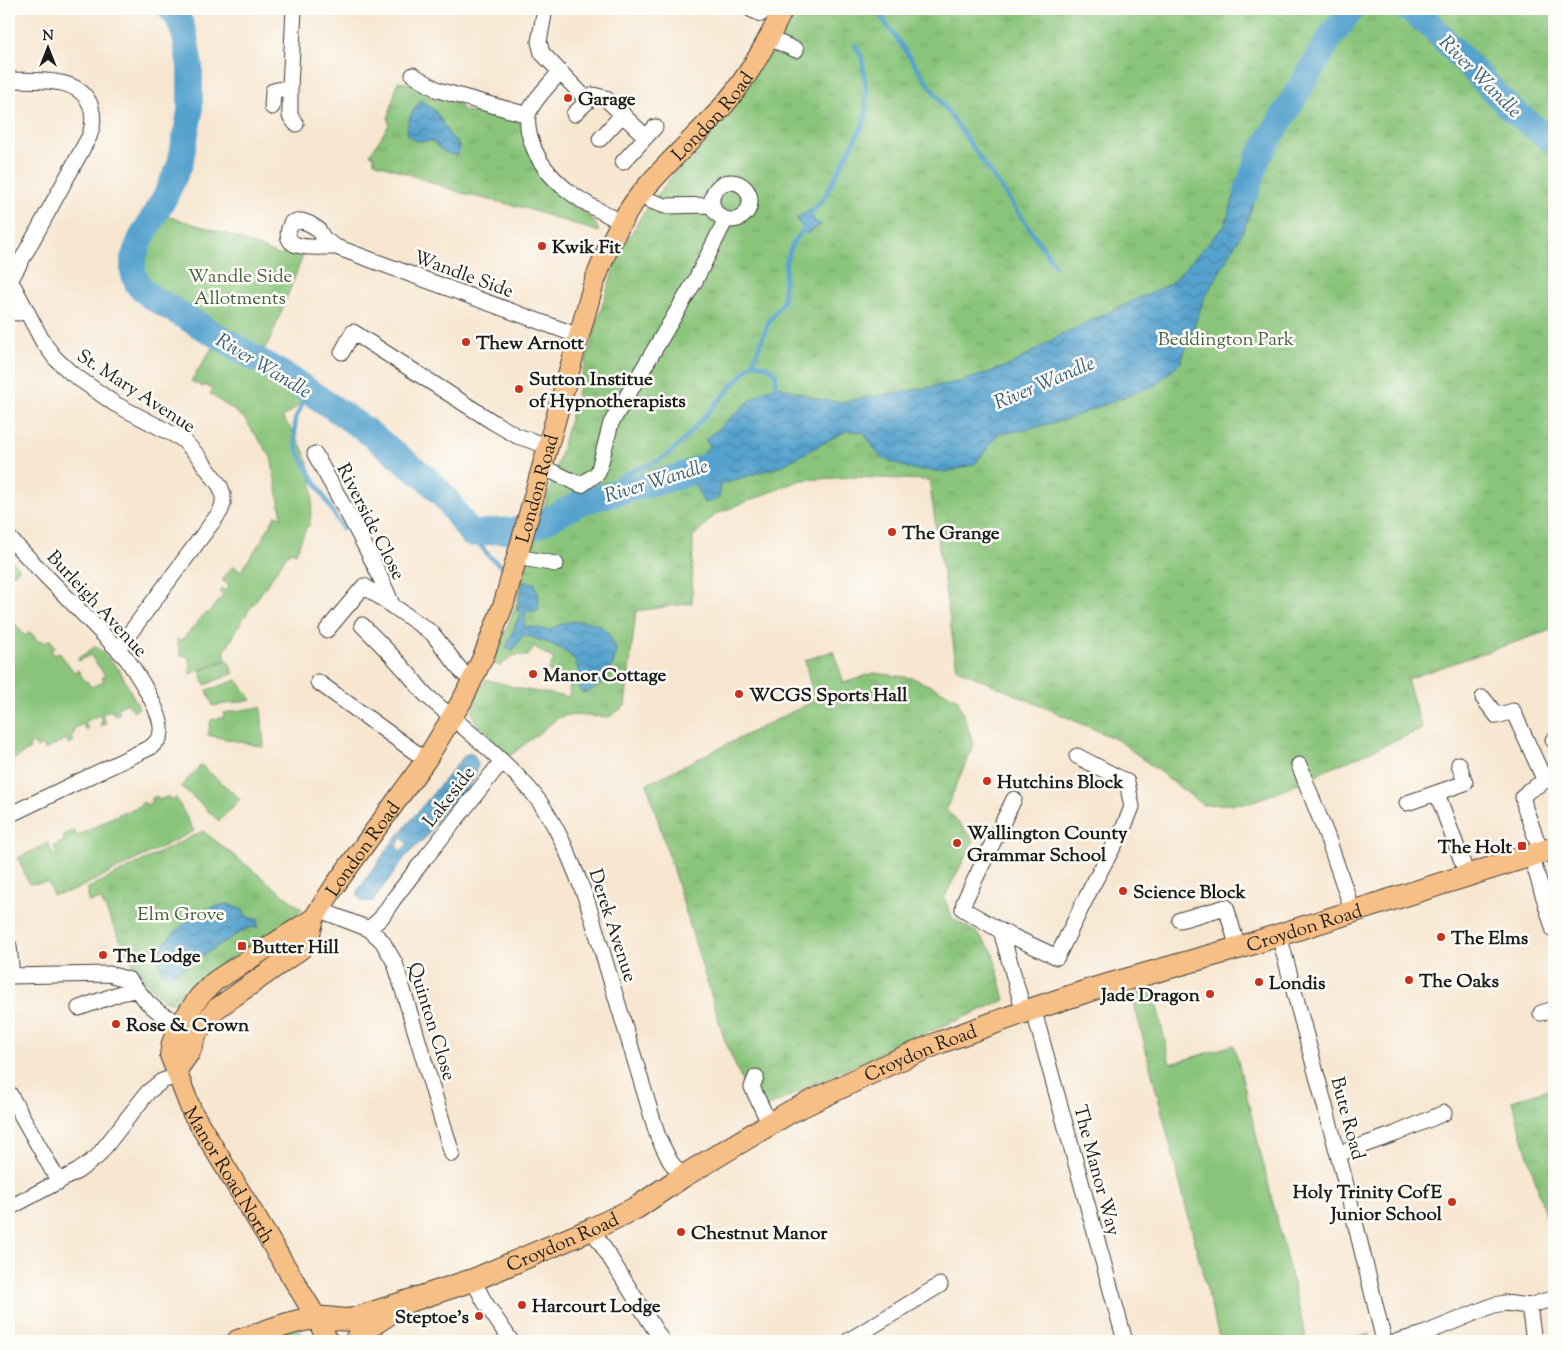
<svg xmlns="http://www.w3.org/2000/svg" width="1563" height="1350" font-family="'Sorts Mill Goudy',serif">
	<defs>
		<pattern id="grass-dots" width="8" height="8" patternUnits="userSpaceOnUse" patternTransform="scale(1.25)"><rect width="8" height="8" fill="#89c47a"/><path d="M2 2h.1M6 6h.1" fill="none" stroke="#76a869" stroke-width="1.8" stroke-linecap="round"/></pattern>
		<pattern id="park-tufts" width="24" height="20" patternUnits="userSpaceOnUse" patternTransform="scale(1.25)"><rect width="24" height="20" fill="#89c47a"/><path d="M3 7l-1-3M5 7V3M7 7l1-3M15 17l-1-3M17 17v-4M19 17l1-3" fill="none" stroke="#76a869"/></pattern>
		<pattern id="water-waves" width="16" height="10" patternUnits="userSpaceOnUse" patternTransform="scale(1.25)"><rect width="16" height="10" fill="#55a2ce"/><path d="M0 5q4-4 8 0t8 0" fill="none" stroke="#4683a6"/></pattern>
	</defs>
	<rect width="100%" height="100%" fill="#fdfcf7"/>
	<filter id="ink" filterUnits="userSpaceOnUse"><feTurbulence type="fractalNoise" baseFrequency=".02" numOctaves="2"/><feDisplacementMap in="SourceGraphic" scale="10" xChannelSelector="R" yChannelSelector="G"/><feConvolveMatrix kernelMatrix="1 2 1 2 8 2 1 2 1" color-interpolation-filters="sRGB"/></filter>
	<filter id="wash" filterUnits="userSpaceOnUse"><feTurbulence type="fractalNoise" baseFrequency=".0096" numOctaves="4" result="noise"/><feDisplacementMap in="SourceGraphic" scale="20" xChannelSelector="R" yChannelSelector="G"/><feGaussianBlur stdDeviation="1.12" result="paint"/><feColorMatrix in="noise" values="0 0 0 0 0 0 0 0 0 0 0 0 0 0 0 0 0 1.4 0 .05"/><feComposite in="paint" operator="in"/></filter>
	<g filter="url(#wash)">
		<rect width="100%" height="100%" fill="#f7e6d0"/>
		<!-- grass -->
		<path fill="url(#grass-dots)" stroke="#52704b" d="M234,947L238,954L216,968L217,971C202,985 188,1009 166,1001L171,986Z"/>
		<!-- park -->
		<path fill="url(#park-tufts)" stroke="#52704b" d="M789,9H1554V629L1407,679L1422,729L1313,776L1287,789L1248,803L1203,805L1118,740L957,669L929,480L853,477L801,480L716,514L693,537L692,603L636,611L625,706L609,717L567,715L558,718L507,758C494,747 468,723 473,704C476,696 482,687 486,679L521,689L569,697L570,682L548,671L554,659L534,647L528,656L514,655L500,666L493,663L516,604L527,560L557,466L593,336L618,255L642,215L698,142Z
			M398,81L416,86C424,101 445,98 458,103L463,110L490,117L499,113L512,117L520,123L523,130L565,197L563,200C576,208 595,215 599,232L525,208L465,194L374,162V156L370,154L389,125L388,119Z
			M833,651L844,683L874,673L913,678L957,698L974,744L946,809L974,840L944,898L953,919L976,932L992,950L1005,1000L884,1051L755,1113L724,1038L647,784L814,701L805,660Z
			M203,831L303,910L166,1001C139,986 115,928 101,900H96L94,901L88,902V888Z
			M1554,1087V1245L1512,1101Z
			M296,1323L305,1341H239Z"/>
		<!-- garden -->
		<path fill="#89c47a" stroke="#52704b" d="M163,215L230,235L281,256L286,250L303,256L270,340L264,349L151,283C146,278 140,274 139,267C138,255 157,226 163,215Z
			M215,343L255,366L306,400L282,418C310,448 318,486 309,526H307L296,553L290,551L243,619L224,653L226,659L190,674L189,669L191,668L188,656H181L177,639L182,640L206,612L208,614L223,595L219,592L222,588L225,591L229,586L222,580L233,566L241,571L261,541L276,515L282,517L271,457L243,417L210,394L213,389L204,385L203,387L191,381Z
			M12,561L20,569L9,577V564Z
			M9,621L12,624L14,622L25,636L30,632L39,642L41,640L44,643L50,639L55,647L51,650L55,655L59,652L74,672L78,670L85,682L87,681L91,687L103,682V677L105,675L90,655L79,661L77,659L96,646L119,669L139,708L134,711L127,703L118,708L120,713L115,716L111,710L102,714L106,723L101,726L100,723L103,721L99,715L85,722L88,729L86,730L83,724L73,729L75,733L71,735L74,741L69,744L66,739L45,750L42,745L37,748L34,743L29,745L30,749L11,761L14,767L9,769Z
			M227,660L234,673L205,685L200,671Z
			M237,680L252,700L213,706L207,690Z
			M261,707L264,747L208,735L211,720L224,717L223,713Z
			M201,765L240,799L219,821L181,786Z
			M157,796L159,800L169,796L171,800L176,798L194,831L73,891L53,895L48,882L29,884L18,858L48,843L54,856L57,855L54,846L64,841L63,836L74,830L77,836L101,824V823L125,811L126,812L137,807L144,802L146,805L152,802L150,799Z
			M1153,988L1170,1064L1234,1045L1307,1341H1220L1132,995Z
			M1370,1334V1341H1332Z"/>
		<!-- water -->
		<path fill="url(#water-waves)" stroke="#385f75" fill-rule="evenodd" d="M421,100L435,111L451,137L456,141L460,148L457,155C446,155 439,149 433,141H416L408,136C405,121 412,112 421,100Z
			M1258,158L1261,183L1243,231L1204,299L1181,362L1155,385L1065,420L1019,431L998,434L975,464L947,472L911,469L881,458L864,433L848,430L781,466L721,484L719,499L704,503L691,478L680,476L689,459L697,461L710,445L705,440L753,398L776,385L818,399L840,402L959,382L1011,365L1060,335L1171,283L1225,225L1236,190L1248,178Z
			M811,209L812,212L810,214L817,224L820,223L821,225L806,234L796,218Z
			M523,582L535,583L539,598L538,611H526L524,626L550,630C564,620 589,617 603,628C608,632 612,642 616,647C615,669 604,688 582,693C575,680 580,678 577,666C573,649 538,639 523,635L513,651L506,648L521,611H517Z
			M469,753L474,755L478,764L475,777L466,792L443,810L427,836L406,856L373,901H362L358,896V890L391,844L464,756ZM401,838L408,843L402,850H398L397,846Z
			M228,904L243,910C248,921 249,916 258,920V927L248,928L229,939L174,974L170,976L165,975C162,971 159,966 159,961C158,935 206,905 228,904Z"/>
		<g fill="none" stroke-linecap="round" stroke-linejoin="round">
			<!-- stream -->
			<path stroke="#55a2ce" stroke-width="4.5" d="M876,9L1055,265
				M812,212L824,198L866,119V89L862,58L855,45
				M753,363L766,366L776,373V385
				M308,391L295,420V442L301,457L342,528
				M582,502L623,475L660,460L677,447L753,363L769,321L783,302L786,262L793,243L803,230
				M471,534L489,556L507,571"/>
			<!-- river -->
			<path stroke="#55a2ce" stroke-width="26" d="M171,9L177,15L185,36L190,67V112L180,164L166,195L140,240L133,259V272L138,285L151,297L294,381L364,429L425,477L443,495L471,534L495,531L530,529L582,502L680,476L714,463
				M1408,9L1428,23L1512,110L1554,142
				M1247,191L1258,158L1331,36L1352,9"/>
		</g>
	</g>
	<g filter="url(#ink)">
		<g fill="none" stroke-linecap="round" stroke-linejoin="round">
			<!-- minor casing -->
			<g stroke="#3d3a37" stroke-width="17">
				<path id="minor" d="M545,9L539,42L542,53L588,101L593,95L605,98L646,137
					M750,9L761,14
					M769,38L796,50
					M559,73C551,83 530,103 528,116C527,124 529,135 532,143C545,183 586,205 622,222
					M413,75L438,90L528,115
					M9,80C35,81 81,75 91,107C94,119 93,126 89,137L9,283
					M290,87L294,9
					M272,107L273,91L290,87V116L296,124
					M574,114L588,101
					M600,139L623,114
					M623,162L655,127
					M712 201a19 19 0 1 1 38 0a19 19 0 1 1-38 0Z
					M642,193L651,201L665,206L712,205
					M336,247C318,246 277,254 291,223L302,221L310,224L318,229L324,239L336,247L579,336
					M9,284L14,287L43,342L55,358L71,373L115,404L182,439L198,456L220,486L223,494V504L220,512L118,649
					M9,312L19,313L26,310
					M342,352L353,332L493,422L517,436L548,446
					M315,454C342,504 372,554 393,607
					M541,470L553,472L581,485L598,473L611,423L695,281L726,219
					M9,538L127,659C137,674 163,714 161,731C161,738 156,742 151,747L9,815
					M517,557L556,564
					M362,625C376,639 391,654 404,669C412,677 418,687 426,695C462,727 501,756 532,792C557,822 573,865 587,901L658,1137L670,1161L682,1177
					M327,630L364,586L432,633L463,673L473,679
					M318,682L426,760
					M1483,698L1497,716L1513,711L1545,781L1528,791L1523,797L1525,808L1541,852
					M1553,740H1554
					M1299,765L1327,836L1353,912
					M1437,793L1467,875
					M1014,799L964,902L963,909L1001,931L1057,957L1092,886L1123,829L1132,807L1127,782L1077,756
					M1407,803L1465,783L1459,764
					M1531,855L1554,931
					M427,856L502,761
					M320,910L369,929L382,941L395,963L452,1154
					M1180,920L1226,907L1238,948
					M369,929L381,918L393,900L422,862
					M1001,931L1024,1012
					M1279,935L1344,1177L1384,1341
					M9,946L12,976
					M9,976L109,974L129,980L148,1003L160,1013L189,1029
					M79,1008L121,993L136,990
					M1033,1008L1125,1341
					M1541,1013L1554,1009
					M756,1077L752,1087L769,1123
					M9,1093L59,1182
					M1338,1154L1395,1134L1444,1113
					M9,1208L78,1171L97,1157L148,1092L162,1081L177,1076
					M592,1229L662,1341
					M473,1280L484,1301L511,1341
					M1529,1306L1534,1341
					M848,1341L940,1285
					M1398,1341L1421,1335L1494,1305L1505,1303L1529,1306L1554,1298"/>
			</g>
			<!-- major casing -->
			<g stroke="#3d3a37" stroke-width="22">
				<g id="major">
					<path id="s1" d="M314,918L215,981L199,997L180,1024L172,1043L170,1055L192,1112L316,1317L328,1341"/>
					<path id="s2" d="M177,1070L190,1052L197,1033L216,1009L301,949L309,938L314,918L336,884L426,760L463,699L484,655L504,603L593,286C605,253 619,220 642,192C666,164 693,139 718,112C746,81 766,46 783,9"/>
				</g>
			</g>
			<!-- highway casing -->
			<g stroke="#3d3a37" stroke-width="24">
				<g id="highway">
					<path id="s3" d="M238,1341C263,1333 289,1321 315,1318C328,1316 340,1322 354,1319L473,1280L592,1229L636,1208L682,1177L790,1112L889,1064L941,1042L1024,1012L1093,989L1238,948L1554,848"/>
					<path d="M355,1341L364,1330L386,1316"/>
				</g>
			</g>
			<!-- minor -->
			<use href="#minor" stroke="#fff" stroke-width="15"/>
			<!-- major -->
			<use href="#major" stroke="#f5bf86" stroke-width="20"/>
			<!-- highway -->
			<use href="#highway" stroke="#f5bf86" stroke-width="22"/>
		</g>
	</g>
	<!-- markers -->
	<g fill="#c8321e" stroke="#fdfcf7" stroke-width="2">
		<circle cx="568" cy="98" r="5"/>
		<circle cx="542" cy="246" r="5"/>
		<circle cx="466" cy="342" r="5"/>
		<circle cx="519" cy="389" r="5"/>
		<circle cx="892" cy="532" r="5"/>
		<circle cx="533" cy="674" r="5"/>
		<circle cx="739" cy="694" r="5"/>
		<circle cx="987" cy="781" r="5"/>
		<circle cx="957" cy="843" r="5"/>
		<rect x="1517" y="841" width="10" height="10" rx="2.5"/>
		<circle cx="1123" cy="891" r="5"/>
		<circle cx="1441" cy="937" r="5"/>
		<rect x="237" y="941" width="10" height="10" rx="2.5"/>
		<circle cx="103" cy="955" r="5"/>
		<circle cx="1409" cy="980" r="5"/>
		<circle cx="1259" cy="982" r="5"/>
		<circle cx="1210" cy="994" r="5"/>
		<circle cx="116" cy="1024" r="5"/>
		<circle cx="1452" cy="1202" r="5"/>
		<circle cx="681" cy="1232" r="5"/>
		<circle cx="522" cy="1305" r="5"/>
		<circle cx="479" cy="1316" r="5"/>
	</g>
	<g text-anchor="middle" stroke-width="5" stroke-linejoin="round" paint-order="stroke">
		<!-- poi labels -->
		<g font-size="19" font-weight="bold" fill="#1c1c1c" stroke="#fdfcf7" text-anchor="start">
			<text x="578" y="105">Garage</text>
			<text x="552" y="253">Kwik Fit</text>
			<text x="476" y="349">Thew Arnott</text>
			<text x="529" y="385">Sutton Institue<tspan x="529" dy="22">of Hypnotherapists</tspan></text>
			<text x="902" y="539">The Grange</text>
			<text x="543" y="681">Manor Cottage</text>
			<text x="749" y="701">WCGS Sports Hall</text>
			<text x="997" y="788">Hutchins Block</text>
			<text x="967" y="839">Wallington County<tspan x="967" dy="22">Grammar School</tspan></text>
			<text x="1512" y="853" text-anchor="end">The Holt</text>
			<text x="1133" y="898">Science Block</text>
			<text x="1451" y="944">The Elms</text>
			<text x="252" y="953">Butter Hill</text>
			<text x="113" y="962">The Lodge</text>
			<text x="1419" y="987">The Oaks</text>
			<text x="1269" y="989">Londis</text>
			<text x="1200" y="1001" text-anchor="end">Jade Dragon</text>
			<text x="126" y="1031">Rose &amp; Crown</text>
			<text x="1442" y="1198" text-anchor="end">Holy Trinity CofE<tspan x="1442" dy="22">Junior School</tspan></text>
			<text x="691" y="1239">Chestnut Manor</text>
			<text x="532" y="1312">Harcourt Lodge</text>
			<text x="469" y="1323" text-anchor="end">Steptoe's</text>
		</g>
		<!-- street labels -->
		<g font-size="19" fill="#1c1c1c" stroke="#fdfcf7">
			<text dy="7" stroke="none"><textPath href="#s2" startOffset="1120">London Road</textPath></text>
			<text transform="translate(464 273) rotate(20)" y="7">Wandle Side</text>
			<text transform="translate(137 390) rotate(33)" y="7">St. Mary Avenue</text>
			<text dy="7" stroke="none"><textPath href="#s2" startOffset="700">London Road</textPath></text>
			<text transform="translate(372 521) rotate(63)" y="7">Riverside Close</text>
			<text transform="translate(98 603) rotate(47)" y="7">Burleigh Avenue</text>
			<text transform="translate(448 796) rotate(-52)" y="7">Lakeside</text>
			<text dy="7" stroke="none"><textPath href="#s2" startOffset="296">London Road</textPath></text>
			<text transform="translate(614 925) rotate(72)" y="7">Derek Avenue</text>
			<text dy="7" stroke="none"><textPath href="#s3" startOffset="1152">Croydon Road</textPath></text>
			<text transform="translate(433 1021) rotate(73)" y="7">Quinton Close</text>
			<text dy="7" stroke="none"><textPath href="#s3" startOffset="748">Croydon Road</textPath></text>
			<text transform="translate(1349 1118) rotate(75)" y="7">Bute Road</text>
			<text transform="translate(1098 1170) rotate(75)" y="7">The Manor Way</text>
			<text dy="7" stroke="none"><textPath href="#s1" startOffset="340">Manor Road North</textPath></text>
			<text dy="7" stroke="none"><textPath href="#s3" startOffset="342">Croydon Road</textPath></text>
		</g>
		<!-- park labels -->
		<g font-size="19" fill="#485f42" stroke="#fdfcf7">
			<text x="240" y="282">Wandle Side<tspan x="240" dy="22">Allotments</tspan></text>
			<text x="1226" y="345">Beddington Park</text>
			<text x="181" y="920">Elm Grove</text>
		</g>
		<!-- water labels -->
		<g font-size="20" font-style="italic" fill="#385f75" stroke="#fdfcf7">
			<text transform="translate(1481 76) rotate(45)" y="7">River Wandle</text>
			<text transform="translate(264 365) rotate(31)" y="7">River Wandle</text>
			<text transform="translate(1044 382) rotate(-23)" y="7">River Wandle</text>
			<text transform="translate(656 480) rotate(-17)" y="7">River Wandle</text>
		</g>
	</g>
	<!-- margin -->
	<rect width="1563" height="1350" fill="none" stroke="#fdfcf7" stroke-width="30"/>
	<!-- north arrow -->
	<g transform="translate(48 48)" stroke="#fdfcf7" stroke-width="4" paint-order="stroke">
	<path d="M0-4L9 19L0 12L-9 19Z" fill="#1c1c1c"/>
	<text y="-8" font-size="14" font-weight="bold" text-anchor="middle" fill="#1c1c1c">N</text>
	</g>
</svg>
